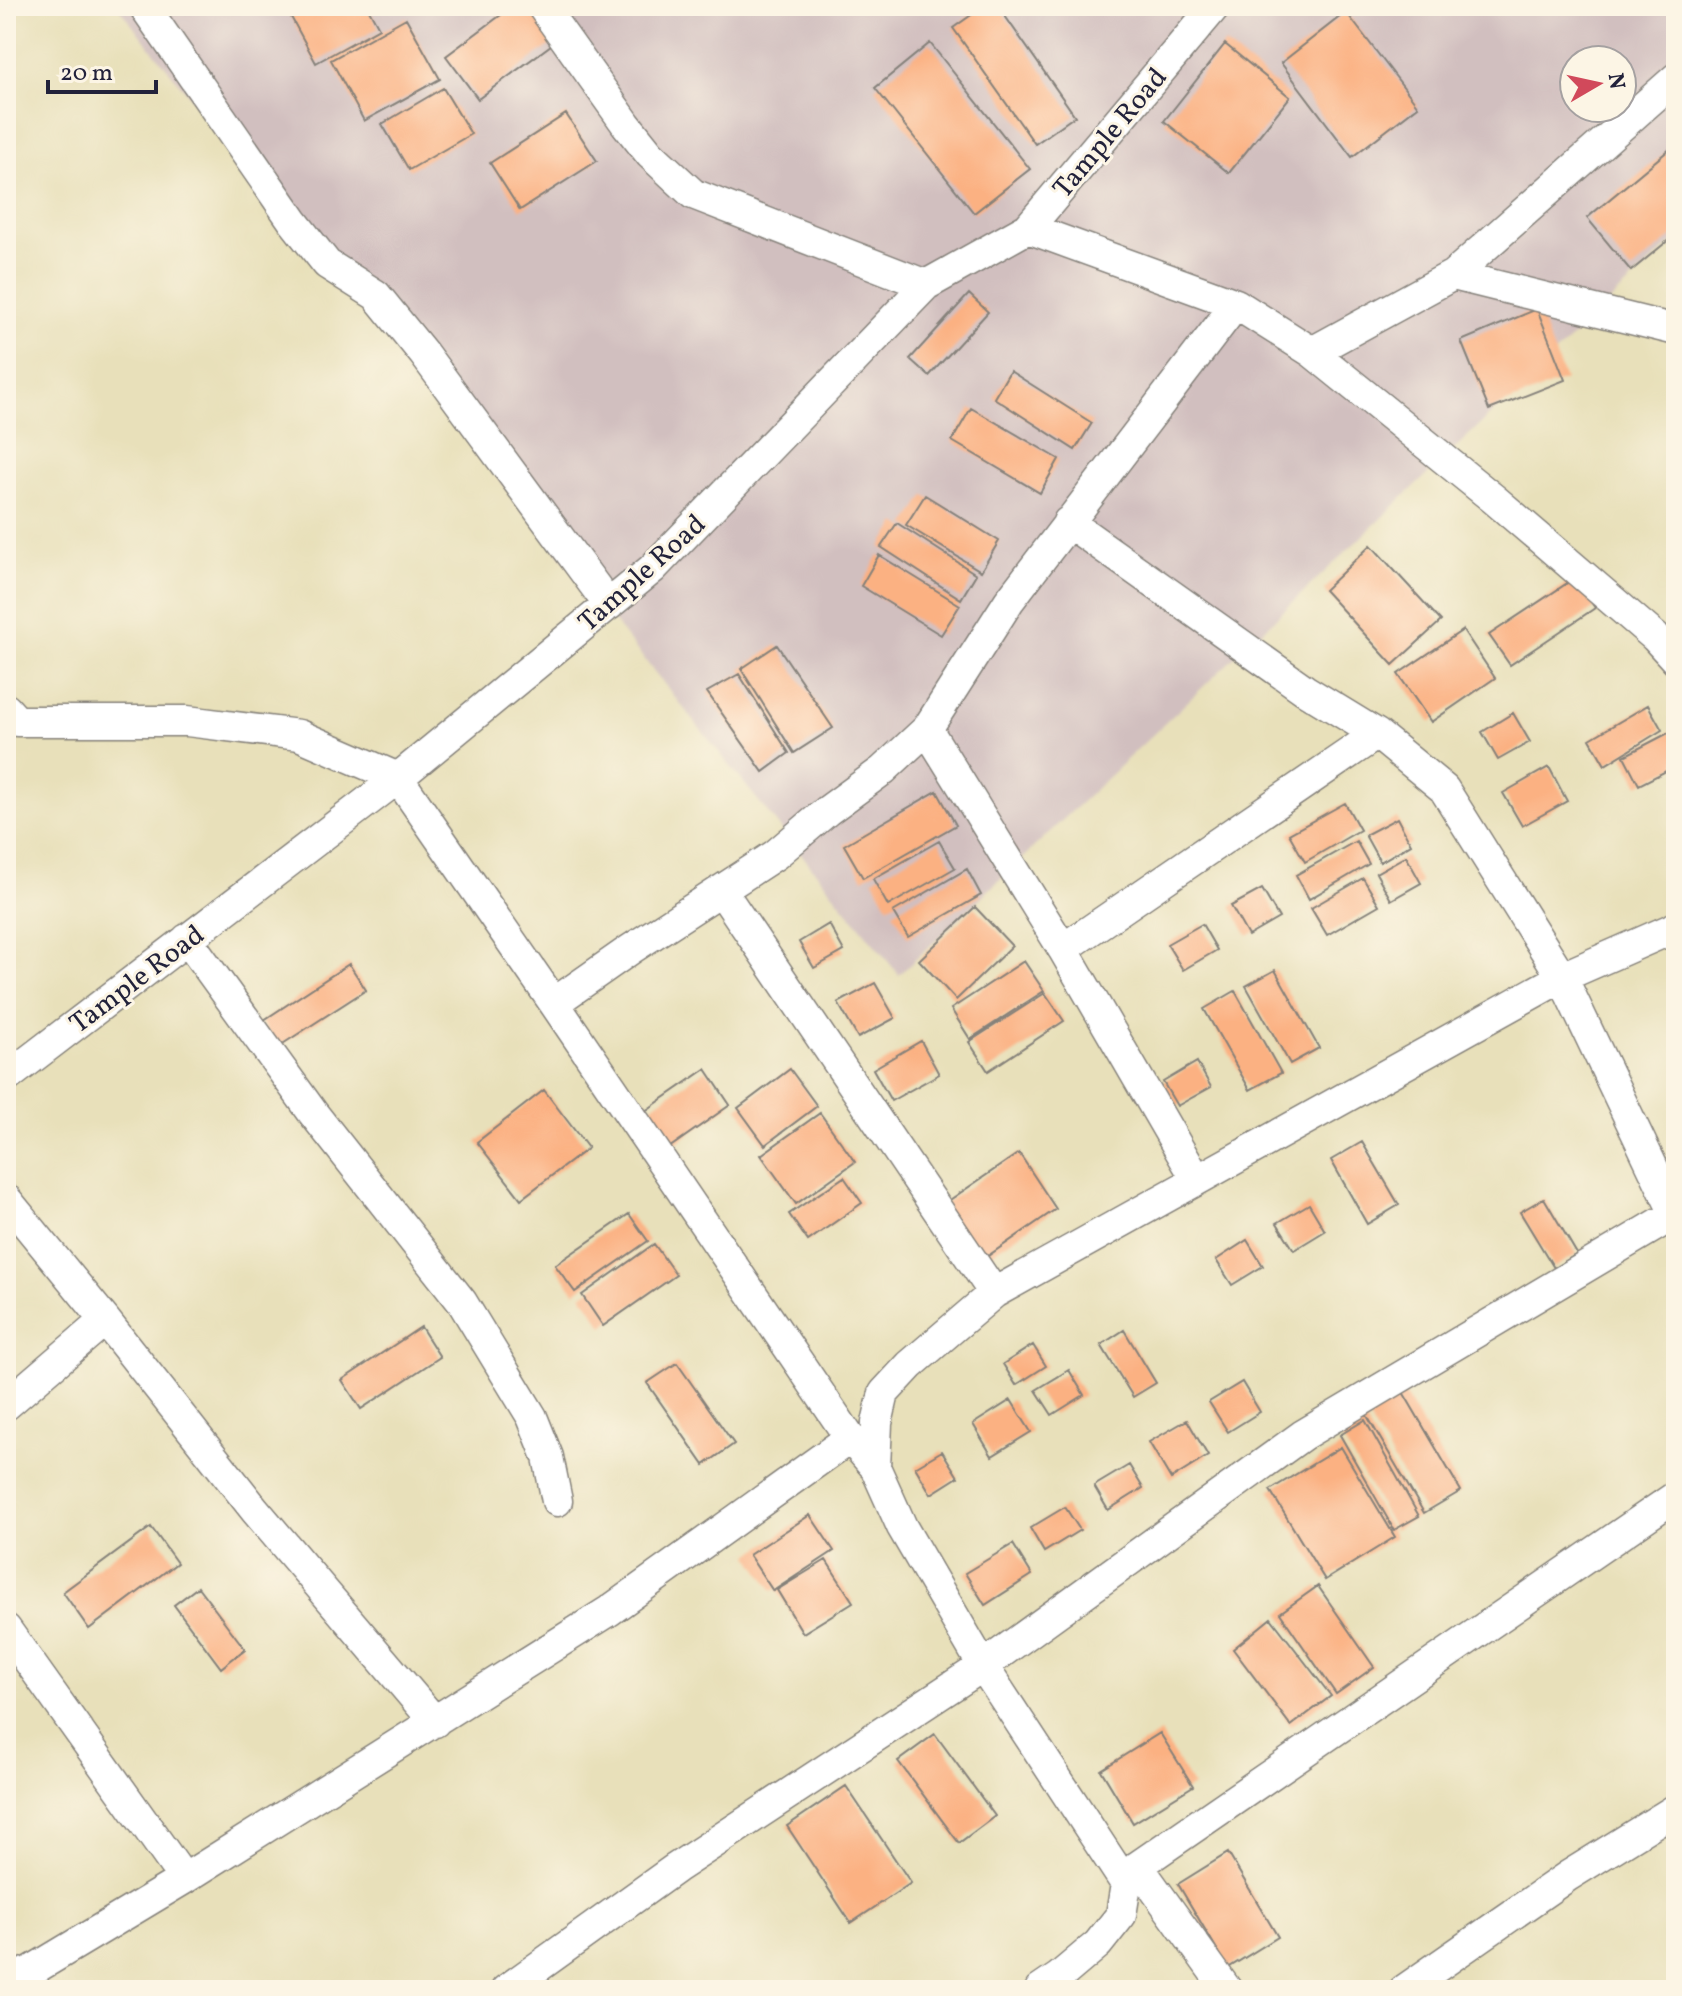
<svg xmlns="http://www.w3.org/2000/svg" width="1682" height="1996" font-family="Vollkorn,serif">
	<rect width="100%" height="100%" fill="#fcf5e5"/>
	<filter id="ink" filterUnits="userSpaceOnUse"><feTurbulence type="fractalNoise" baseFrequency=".0125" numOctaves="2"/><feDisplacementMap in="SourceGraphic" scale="16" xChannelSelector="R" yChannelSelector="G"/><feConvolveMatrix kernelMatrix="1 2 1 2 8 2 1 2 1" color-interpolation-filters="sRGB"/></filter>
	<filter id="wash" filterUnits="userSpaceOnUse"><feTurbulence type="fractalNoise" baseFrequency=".006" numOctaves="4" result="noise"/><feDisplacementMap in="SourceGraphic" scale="32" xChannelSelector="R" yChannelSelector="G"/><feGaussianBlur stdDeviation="1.8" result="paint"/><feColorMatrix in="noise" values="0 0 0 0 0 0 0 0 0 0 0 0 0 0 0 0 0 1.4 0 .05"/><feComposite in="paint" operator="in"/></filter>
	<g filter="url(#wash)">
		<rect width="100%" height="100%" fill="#e8e0ba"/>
		<!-- industrial -->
		<path fill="#d1bfbf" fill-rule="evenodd" d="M117,6H1676V239L899,975ZM1574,60H1622V108H1574Z"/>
		<g id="blocks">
			<!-- building -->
			<path fill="#fbb182" d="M285,6H367L379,28L316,63Z
				M513,6H535L559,39L478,99L446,56Z
				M984,6H998L1075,116L1035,144L953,28Z
				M1346,12L1418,106L1352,157L1281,63Z
				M406,18L440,79L364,121L331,60Z
				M930,43L1030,169L974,213L875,88Z
				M1225,44L1290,97L1229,173L1164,121Z
				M443,88L471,134L409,170L382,124Z
				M566,114L597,161L520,210L490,163Z
				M1676,144V234L1631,271L1587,218Z
				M969,294L988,312L929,376L910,359Z
				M1537,309L1565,380L1489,410L1461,341Z
				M1010,371L1092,423L1075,450L994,398Z
				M1676,390V416H1675L1668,393Z
				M971,408L1059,459L1040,493L952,441Z
				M925,495L999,541L981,571L906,525Z
				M897,523L976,574L961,599L881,547Z
				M1371,545L1441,621L1393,665L1324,590Z
				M879,555L960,605L941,635L861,586Z
				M1575,578L1595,608L1510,665L1489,635Z
				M1463,630L1495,678L1431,722L1398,674Z
				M777,645L833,728L794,753L741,669Z
				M739,674L789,753L763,772L707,692Z
				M1648,705L1662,730L1605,765L1590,739Z
				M1513,713L1530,742L1498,760L1482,732Z
				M1676,729V766L1639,785L1624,756Z
				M1549,767L1567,801L1522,826L1503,793Z
				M937,791L956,825L863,878L844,845Z
				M1345,803L1360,830L1305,862L1289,834Z
				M1397,818L1411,844L1380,862L1365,835Z
				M939,841L955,868L888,906L873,879Z
				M1356,841L1369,864L1309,899L1296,875Z
				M1406,856L1421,883L1391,900L1376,873Z
				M967,869L981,895L908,937L893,912Z
				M1363,878L1379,905L1327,935L1311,908Z
				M1262,889L1279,918L1248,936L1231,906Z
				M975,907L1012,946L956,1000L919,960Z
				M829,924L844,951L814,968L799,942Z
				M1202,924L1217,950L1183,970L1167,944Z
				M1024,961L1044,991L970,1039L951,1009Z
				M349,964L366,990L278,1047L261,1022Z
				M1275,970L1319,1048L1290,1064L1246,986Z
				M875,983L895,1018L858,1038L838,1003Z
				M1235,991L1281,1073L1250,1090L1204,1009Z
				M1045,993L1064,1021L988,1071L969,1042Z
				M921,1041L939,1074L891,1101L873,1069Z
				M1197,1062L1211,1087L1177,1106L1163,1082Z
				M706,1069L730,1105L663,1152L638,1116Z
				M790,1069L817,1106L765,1145L738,1108Z
				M544,1090L588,1148L521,1199L477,1142Z
				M820,1113L855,1162L796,1204L761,1155Z
				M1362,1142L1399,1205L1367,1224L1331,1160Z
				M1019,1153L1056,1209L979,1262L941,1206Z
				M844,1177L862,1203L808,1241L789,1214Z
				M1544,1198L1577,1254L1554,1268L1520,1212Z
				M1309,1204L1325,1231L1294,1250L1277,1223Z
				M629,1214L648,1241L575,1292L555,1265Z
				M1247,1240L1263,1266L1232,1285L1216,1260Z
				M654,1244L676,1275L603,1326L582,1295Z
				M421,1327L440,1357L361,1409L342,1380Z
				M1124,1330L1156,1383L1133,1397L1101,1345Z
				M1033,1345L1046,1366L1016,1385L1003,1364Z
				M677,1363L734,1444L704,1465L647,1383Z
				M1069,1370L1084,1395L1052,1415L1036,1390Z
				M1242,1382L1260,1412L1228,1432L1209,1402Z
				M1403,1392L1461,1491L1424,1513L1366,1414Z
				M1011,1400L1031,1432L992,1456L973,1424Z
				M1187,1420L1208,1456L1171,1479L1149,1442Z
				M1365,1420L1419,1516L1394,1530L1340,1435Z
				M1341,1447L1395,1537L1325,1580L1270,1490Z
				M942,1451L958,1477L931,1494L915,1467Z
				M1129,1465L1143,1488L1108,1510L1094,1486Z
				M1065,1507L1080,1530L1044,1552L1030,1528Z
				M810,1515L834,1551L773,1591L749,1555Z
				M151,1527L177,1563L89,1629L63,1592Z
				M1013,1544L1032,1575L985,1605L965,1573Z
				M826,1560L853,1602L803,1633L777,1590Z
				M1318,1586L1374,1667L1336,1694L1280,1613Z
				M198,1587L245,1649L221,1668L174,1605Z
				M1271,1618L1331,1696L1291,1726L1233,1649Z
				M1160,1733L1193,1786L1133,1823L1101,1770Z
				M935,1734L995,1816L959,1843L898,1761Z
				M846,1786L911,1883L851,1923L787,1826Z
				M1228,1853L1278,1937L1228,1968L1178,1884Z"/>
		</g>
	</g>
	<g filter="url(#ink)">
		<use href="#blocks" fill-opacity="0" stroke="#85817a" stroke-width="2"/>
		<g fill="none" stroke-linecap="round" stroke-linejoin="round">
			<!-- street casing -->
			<g stroke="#85817a" stroke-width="33">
				<path id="street" d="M144,6L293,221L327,264L376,295L424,354L609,605
					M542,6L626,124L650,154L693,194L926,285
					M1028,228L1236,304L1312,352L1495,500L1655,637L1676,660
					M1453,275L1676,330
					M1312,352L1453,275L1676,78
					M6,709L17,721H187L299,735L398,778L554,1003L850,1438L875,1467
					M927,729L1063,949
					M721,890L994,1293
					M187,939L313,1113L462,1302L532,1417L548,1457L557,1501
					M554,1003L631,949L775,855L827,811L883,770L927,729L1009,601L1236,304
					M6,1078L398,778L652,569L926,285L1028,228L1215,6
					M1197,1180L1063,949L1377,734
					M6,1199L105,1320L255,1510L435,1722
					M6,1405L105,1320
					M6,1629L184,1879
					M1138,1866L1227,1990
					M1126,1884L983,1666L902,1527L875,1467L877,1423L884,1393L910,1365L994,1293L1562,977L1676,927
					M6,1980L31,1971L184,1879L609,1611L850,1438
					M506,1990L676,1868L983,1666L1303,1435L1675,1214L1562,977L1444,789L1377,734L1305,690L1068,522
					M1040,1990L1059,1977L1098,1944L1121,1915L1126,1884L1138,1866L1676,1496
					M1404,1990L1568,1876L1676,1809"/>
			</g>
			<!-- street -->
			<use href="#street" stroke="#fff" stroke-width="30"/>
		</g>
	</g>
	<g text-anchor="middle" stroke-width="6" stroke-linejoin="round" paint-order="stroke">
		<!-- street labels -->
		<g font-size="28" fill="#22223b" stroke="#fcf5e5">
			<text transform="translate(1109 132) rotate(-50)" y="10">Tample Road</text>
			<text transform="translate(641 572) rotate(-42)" y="10">Tample Road</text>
			<text transform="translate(136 978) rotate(-37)" y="10">Tample Road</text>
		</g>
	</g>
	<!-- margin -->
	<rect width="1682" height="1996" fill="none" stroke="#fcf5e5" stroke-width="32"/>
	<!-- north arrow -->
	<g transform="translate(1598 84) rotate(81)"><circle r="38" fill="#fcf5e5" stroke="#a5a1a1" stroke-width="2"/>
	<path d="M0-6L14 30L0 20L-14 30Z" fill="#d1495b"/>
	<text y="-12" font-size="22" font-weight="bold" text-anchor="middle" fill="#22223b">N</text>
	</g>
	<!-- scale -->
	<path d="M48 80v12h108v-12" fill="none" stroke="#22223b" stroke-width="4"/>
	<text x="60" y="80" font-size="24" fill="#22223b" stroke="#fcf5e5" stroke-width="6" paint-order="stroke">20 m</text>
</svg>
